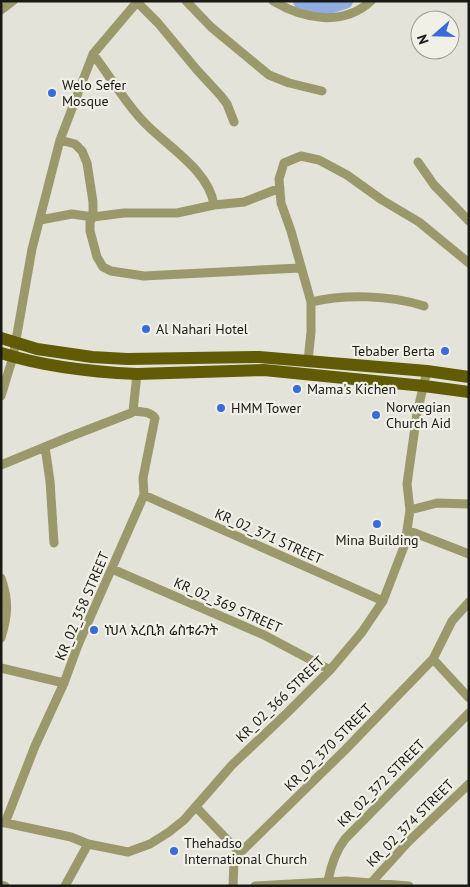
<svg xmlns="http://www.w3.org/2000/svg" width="470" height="887" font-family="'PT Sans','Noto Sans Ethiopic',sans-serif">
	<rect width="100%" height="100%" fill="#e3e3da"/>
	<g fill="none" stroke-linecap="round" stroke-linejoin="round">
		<!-- river -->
		<path stroke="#91ace1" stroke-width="16" d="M301,1L323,8L345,1"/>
		<!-- street -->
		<path stroke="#9b996b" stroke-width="9" d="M136,1L158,23L197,70L221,96L227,104L234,122
			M186,1L211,27L269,75L289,83L322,91
			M273,1C303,19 343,27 371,1
			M1,10L13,1
			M93,54C109,75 123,99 141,119C164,145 209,169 214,205
			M60,140L75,144L82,151L87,163L93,202V217L90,222V231L97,257L103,267L111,271L144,276L300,268
			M418,162L434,185L469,221
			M40,220L72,214L93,217L124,213H177L214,205L244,202L280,188
			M311,302C345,294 390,295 424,306
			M308,361L311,332V302L291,231L281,203L279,179L284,163L301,156L319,160L347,175L382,200L419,222L469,263
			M1,396L13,357L32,249L60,140L93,54L137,2
			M45,447L50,481L54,543
			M1,465L69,437L131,413L133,411L137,374
			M144,495L383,601
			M410,510L437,503L469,504
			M407,530L469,554
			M112,569L264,635L330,670
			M1,578C9,601 8,615 1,638
			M433,659L469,698
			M1,668L64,683
			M196,807L240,853
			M1,822L71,837L88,844L128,852L150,844L169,832L184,820L232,765L287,713L330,670L362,632L383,601L405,544L410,510L407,484L417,413L427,371
			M5,823L35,746L64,683L78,645L144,495L143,478L155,418C150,411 141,412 133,411
			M328,881C331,865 335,852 345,839L469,713
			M371,883L408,842L469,784
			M1,885L5,886
			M65,886L88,844
			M233,886L234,861L240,853L345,750L433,659L452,621L469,602
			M255,886L346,881L409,886"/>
		<!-- primary -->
		<path stroke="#605b04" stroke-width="12" d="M1,338L37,349L92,357L127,359L259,357L427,371L469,377
			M1,353C45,367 91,372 137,374L264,370L424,386L469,392"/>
	</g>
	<!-- markers -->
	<g fill="#386bdb" stroke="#f0f0e7" stroke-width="2">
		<circle cx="52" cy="93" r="5"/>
		<circle cx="146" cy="329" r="5"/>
		<circle cx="445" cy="351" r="5"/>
		<circle cx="297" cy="389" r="5"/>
		<circle cx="221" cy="408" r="5"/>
		<circle cx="376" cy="415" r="5"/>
		<circle cx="377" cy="524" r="5"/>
		<circle cx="94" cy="630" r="5"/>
		<circle cx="174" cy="851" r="5"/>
	</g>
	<g text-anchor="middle" stroke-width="4.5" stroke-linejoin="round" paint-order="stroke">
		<!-- poi labels -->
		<g font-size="14" fill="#191916" stroke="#f0f0e7" text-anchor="start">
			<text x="62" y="90">Welo Sefer<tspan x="62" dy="16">Mosque</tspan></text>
			<text x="156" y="334">Al Nahari Hotel</text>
			<text x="435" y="356" text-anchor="end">Tebaber Berta</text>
			<text x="307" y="394">Mama's Kichen</text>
			<text x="386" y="412">Norwegian<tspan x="386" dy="16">Church Aid</tspan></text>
			<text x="231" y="413">HMM Tower</text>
			<text x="377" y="545" text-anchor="middle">Mina Building</text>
			<text x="104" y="635">ነህላ አረቢክ ሬስቱራንት</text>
			<text x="184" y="848">Thehadso<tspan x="184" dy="16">International Church</tspan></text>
		</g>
		<!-- street labels -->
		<g font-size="14" fill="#191916" stroke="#f0f0e7">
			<text transform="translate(269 536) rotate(24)" y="5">KR_02_371 STREET</text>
			<text transform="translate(228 605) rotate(24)" y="5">KR_02_369 STREET</text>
			<text transform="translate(82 606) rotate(-67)" y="5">KR_02_358 STREET</text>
			<text transform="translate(280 699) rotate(-44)" y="5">KR_02_366 STREET</text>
			<text transform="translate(328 747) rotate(-45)" y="5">KR_02_370 STREET</text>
			<text transform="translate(381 783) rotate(-45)" y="5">KR_02_372 STREET</text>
			<text transform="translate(410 823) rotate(-45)" y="5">KR_02_374 STREET</text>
		</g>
	</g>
	<!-- border -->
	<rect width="470" height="887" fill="none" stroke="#191916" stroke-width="5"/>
	<!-- north arrow -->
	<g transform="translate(435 35) rotate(250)"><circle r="24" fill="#f0f0e7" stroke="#9a9a93"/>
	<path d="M0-4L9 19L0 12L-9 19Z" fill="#386bdb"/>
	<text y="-8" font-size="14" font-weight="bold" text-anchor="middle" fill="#191916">N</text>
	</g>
</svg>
